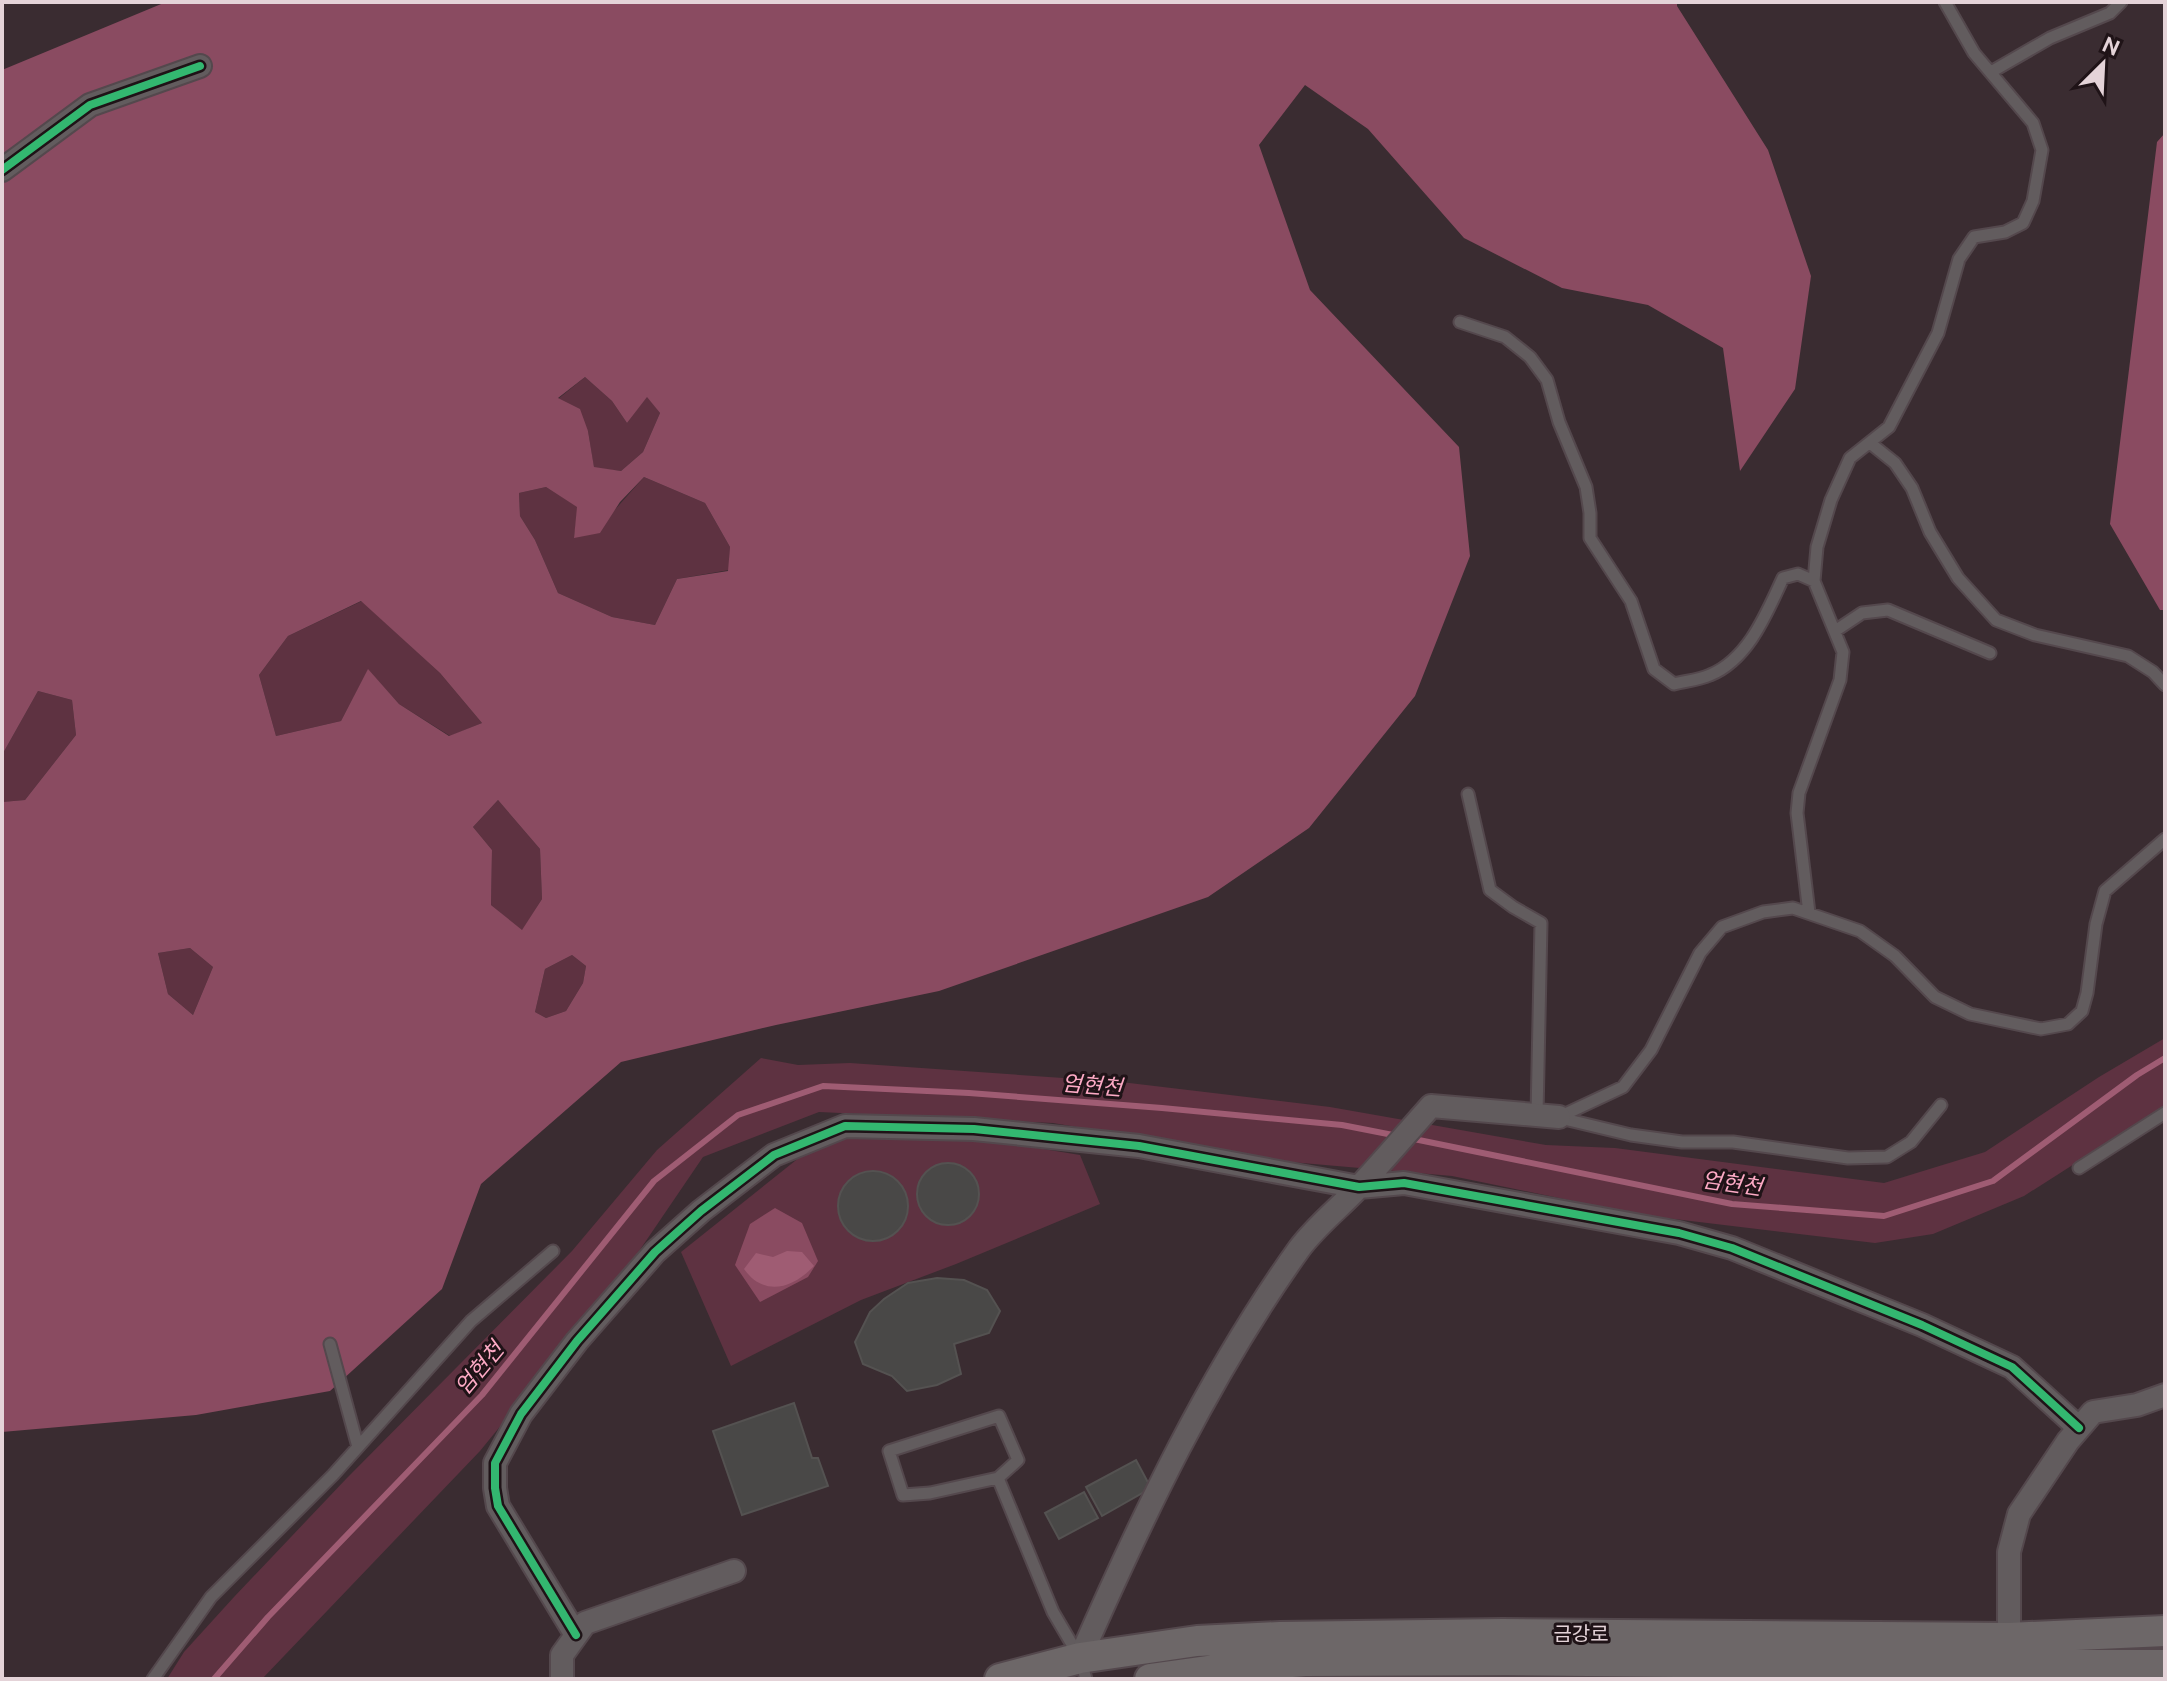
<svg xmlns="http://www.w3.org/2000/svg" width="2167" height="1681" font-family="Ubuntu,'Noto Sans KR',sans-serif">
	<rect width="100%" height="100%" fill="#3a2c31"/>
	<!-- green -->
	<path fill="#5e3241" d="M585,377L612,401L627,423L647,396L660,413L643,452L621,471L594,468L588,431L558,399Z
		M644,477L705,503L730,547L729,570L677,579L655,625L612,617L558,593L535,540L520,516L519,493L546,487L578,507L574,538L612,513Z
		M362,601L440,673L482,723L450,736L399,704L368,670L341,721L276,736L259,675L288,636Z
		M38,691L72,700L76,735L25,800L2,802V755Z
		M498,800L540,849L542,899L522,931L491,905L492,850L473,827Z
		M190,948L213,967L193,1015L168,994L158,953Z
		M572,955L586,966L583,983L566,1011L546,1018L535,1012L545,969Z
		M2165,1038V1106L2024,1196L1933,1234L1875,1243L1641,1215L1452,1176L1279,1161L1053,1123L819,1112L703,1157L618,1282L480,1451L262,1679H167L184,1652L234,1597L346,1479L572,1251L657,1150L761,1058L798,1065L850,1063L1121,1082L1330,1107L1546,1145L1615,1148L1884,1183L1985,1152L2099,1077Z
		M856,1135L982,1139L1080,1155L1100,1204L956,1264L861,1300L731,1366L681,1252L805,1153Z"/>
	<!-- forest -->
	<path fill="#8a4b61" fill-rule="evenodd" d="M166,2H1677V6L1768,150L1811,276L1795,389L1740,471L1723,348L1648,305L1562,288L1464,238L1368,129L1305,85L1259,145L1310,290L1459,447L1470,556L1415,696L1309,828L1208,897L939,991L776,1025L621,1062L481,1184L442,1289L330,1391L196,1415L2,1432V802L25,800L76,735L72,700L38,691L2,755V70ZM585,377L612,401L627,423L647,397L660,413L643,452L621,471L594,467L588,431L580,409L558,398ZM644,477L705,503L730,547L728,571L677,579L655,625L612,617L558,593L535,540L520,516L519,493L546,487L577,507L574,538L600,533L620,502ZM361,601L440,673L482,723L449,736L399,704L368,669L341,721L276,736L259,675L288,636ZM498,800L540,849L542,899L522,930L491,905L492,850L473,827ZM190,948L213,967L193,1015L168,994L158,953ZM572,955L586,966L583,983L566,1011L546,1018L535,1012L545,969Z
		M2165,133V610H2160L2110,524L2157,142Z
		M775,1208L802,1223L818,1261L808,1277L760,1302L735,1265L750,1224Z"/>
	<!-- water -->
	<path fill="#9f5c73" d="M787,1251L802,1252L814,1266C792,1289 764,1297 744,1269L756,1253L773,1257Z"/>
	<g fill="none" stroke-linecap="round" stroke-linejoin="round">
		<!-- stream -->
		<path stroke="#9f5c73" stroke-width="6" d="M1409,1138L1732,1204L1884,1216L1993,1181L2137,1075L2165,1058
			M214,1679L268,1617L482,1395L654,1181L738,1115L823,1086L969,1093L1162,1108L1342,1125L1398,1136"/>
	</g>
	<!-- building -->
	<path fill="#494847" stroke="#545251" stroke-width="2" d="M917 1194a31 31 0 1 1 62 0a31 31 0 1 1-62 0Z
		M838 1206a35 35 0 1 1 70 0a35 35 0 1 1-70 0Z
		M937,1278L964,1280L987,1290L1000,1311L989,1333L954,1344L961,1374L937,1385L907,1391L892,1376L863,1364L855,1342L870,1312L884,1299L908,1283Z
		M794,1403L812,1458H818L828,1486L742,1515L713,1431Z
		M1136,1460L1151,1488L1102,1516L1086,1487Z
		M1084,1492L1098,1518L1059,1539L1045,1513Z"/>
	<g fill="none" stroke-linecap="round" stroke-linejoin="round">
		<!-- lane casing -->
		<g stroke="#54484d" stroke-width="15">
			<path id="lane" d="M1991,72L2050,38L2110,13L2121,2
				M1460,322L1505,337L1530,357L1547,380L1559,422L1586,487L1590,513V538L1631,601L1654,669L1674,684C1686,681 1699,680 1710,675C1749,659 1767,612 1783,578L1798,574L1814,581
				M1870,443L1895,463L1912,488L1930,532L1958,578L1996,620L2035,635L2128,656L2153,672L2165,685
				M1835,631L1862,613L1888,610L1990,653
				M1468,794L1490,890L1513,907L1541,923L1537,1115
				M1809,913L1797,813L1799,793L1840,680L1843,652L1814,581L1817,547L1831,500L1850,458L1889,427L1938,333L1959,259L1974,237L2005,232L2023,223L2033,201L2042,150L2033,123L1974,53L1945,2
				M1559,1117L1623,1087L1651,1050L1700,953L1722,927L1763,912L1793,908L1860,931L1895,956L1935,997L1970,1014L2041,1029L2068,1024L2082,1011L2087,993L2096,924L2105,891L2165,839
				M1560,1118L1631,1135L1682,1142H1733L1848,1158L1887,1157L1911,1142L1941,1105
				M2079,1168L2165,1113
				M330,1344L358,1447
				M998,1478L930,1493L903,1495L889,1451L999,1416L1018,1460L998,1478L1053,1612L1080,1658L1086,1679
				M153,1679L211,1597L333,1475L471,1321L553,1251"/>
		</g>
		<!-- street casing -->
		<g stroke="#54484d" stroke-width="26">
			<path id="street" d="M2,170L90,105L200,66
				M576,1635L498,1506L495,1488V1463L521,1414L577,1341L655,1252L701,1211L774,1155L845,1126L974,1129L1139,1146L1359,1187L1404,1183L1679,1233L1732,1248L1922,1325L2012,1367L2079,1428
				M2009,1638V1552L2019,1514L2068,1441L2093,1412L2137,1405L2165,1395
				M1080,1658C1142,1517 1209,1375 1299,1249C1315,1227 1339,1208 1358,1188C1383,1161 1407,1133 1431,1106L1559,1117
				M562,1679V1655L585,1623L734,1571"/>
		</g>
		<!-- secondary casing -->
		<g stroke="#54484d" stroke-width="34">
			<path id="secondary" d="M1000,1679L1080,1658L1197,1641L1280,1637L1503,1634L2009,1638L2165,1631
				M1150,1679L1243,1666L1305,1661L1507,1660L1927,1665H2165"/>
		</g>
		<!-- lane -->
		<use href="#lane" stroke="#625c5e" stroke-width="11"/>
		<!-- street -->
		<use href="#street" stroke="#625c5e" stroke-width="22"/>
		<!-- secondary -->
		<use href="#secondary" stroke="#6d6768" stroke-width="30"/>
		<!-- cycleway casing -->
		<g stroke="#1f1317" stroke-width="13">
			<path id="cycleway" d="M2,170L90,105L200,66
				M576,1635L498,1506L495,1488V1463L521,1414L577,1341L655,1252L701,1211L774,1155L845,1126L974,1129L1139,1146L1359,1187L1404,1183L1679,1233L1732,1248L1922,1325L2012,1367L2079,1428"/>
		</g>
		<!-- cycleway -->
		<use href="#cycleway" stroke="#33b770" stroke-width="8"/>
	</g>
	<g text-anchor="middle" stroke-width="6" stroke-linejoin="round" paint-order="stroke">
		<!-- street labels -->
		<g font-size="20" fill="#e4d3d8" stroke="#1f1317">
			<text x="1581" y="1641">금강로</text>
		</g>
		<!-- water labels -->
		<g font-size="22" font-style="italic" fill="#fdaac5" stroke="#1f1317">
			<text transform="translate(1092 1085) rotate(5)" y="8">엄현천</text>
			<text transform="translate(1732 1183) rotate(8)" y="8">엄현천</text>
			<text transform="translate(479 1368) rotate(-50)" y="8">엄현천</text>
		</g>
	</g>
	<!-- border -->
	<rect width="2167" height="1681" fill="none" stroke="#e4d3d8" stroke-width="8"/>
	<!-- north arrow -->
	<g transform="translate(2103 64) rotate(24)" stroke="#1f1317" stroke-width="6" paint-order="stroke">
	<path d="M0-6L14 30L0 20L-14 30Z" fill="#e4d3d8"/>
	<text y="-12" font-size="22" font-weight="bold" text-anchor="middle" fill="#e4d3d8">N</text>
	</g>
</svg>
